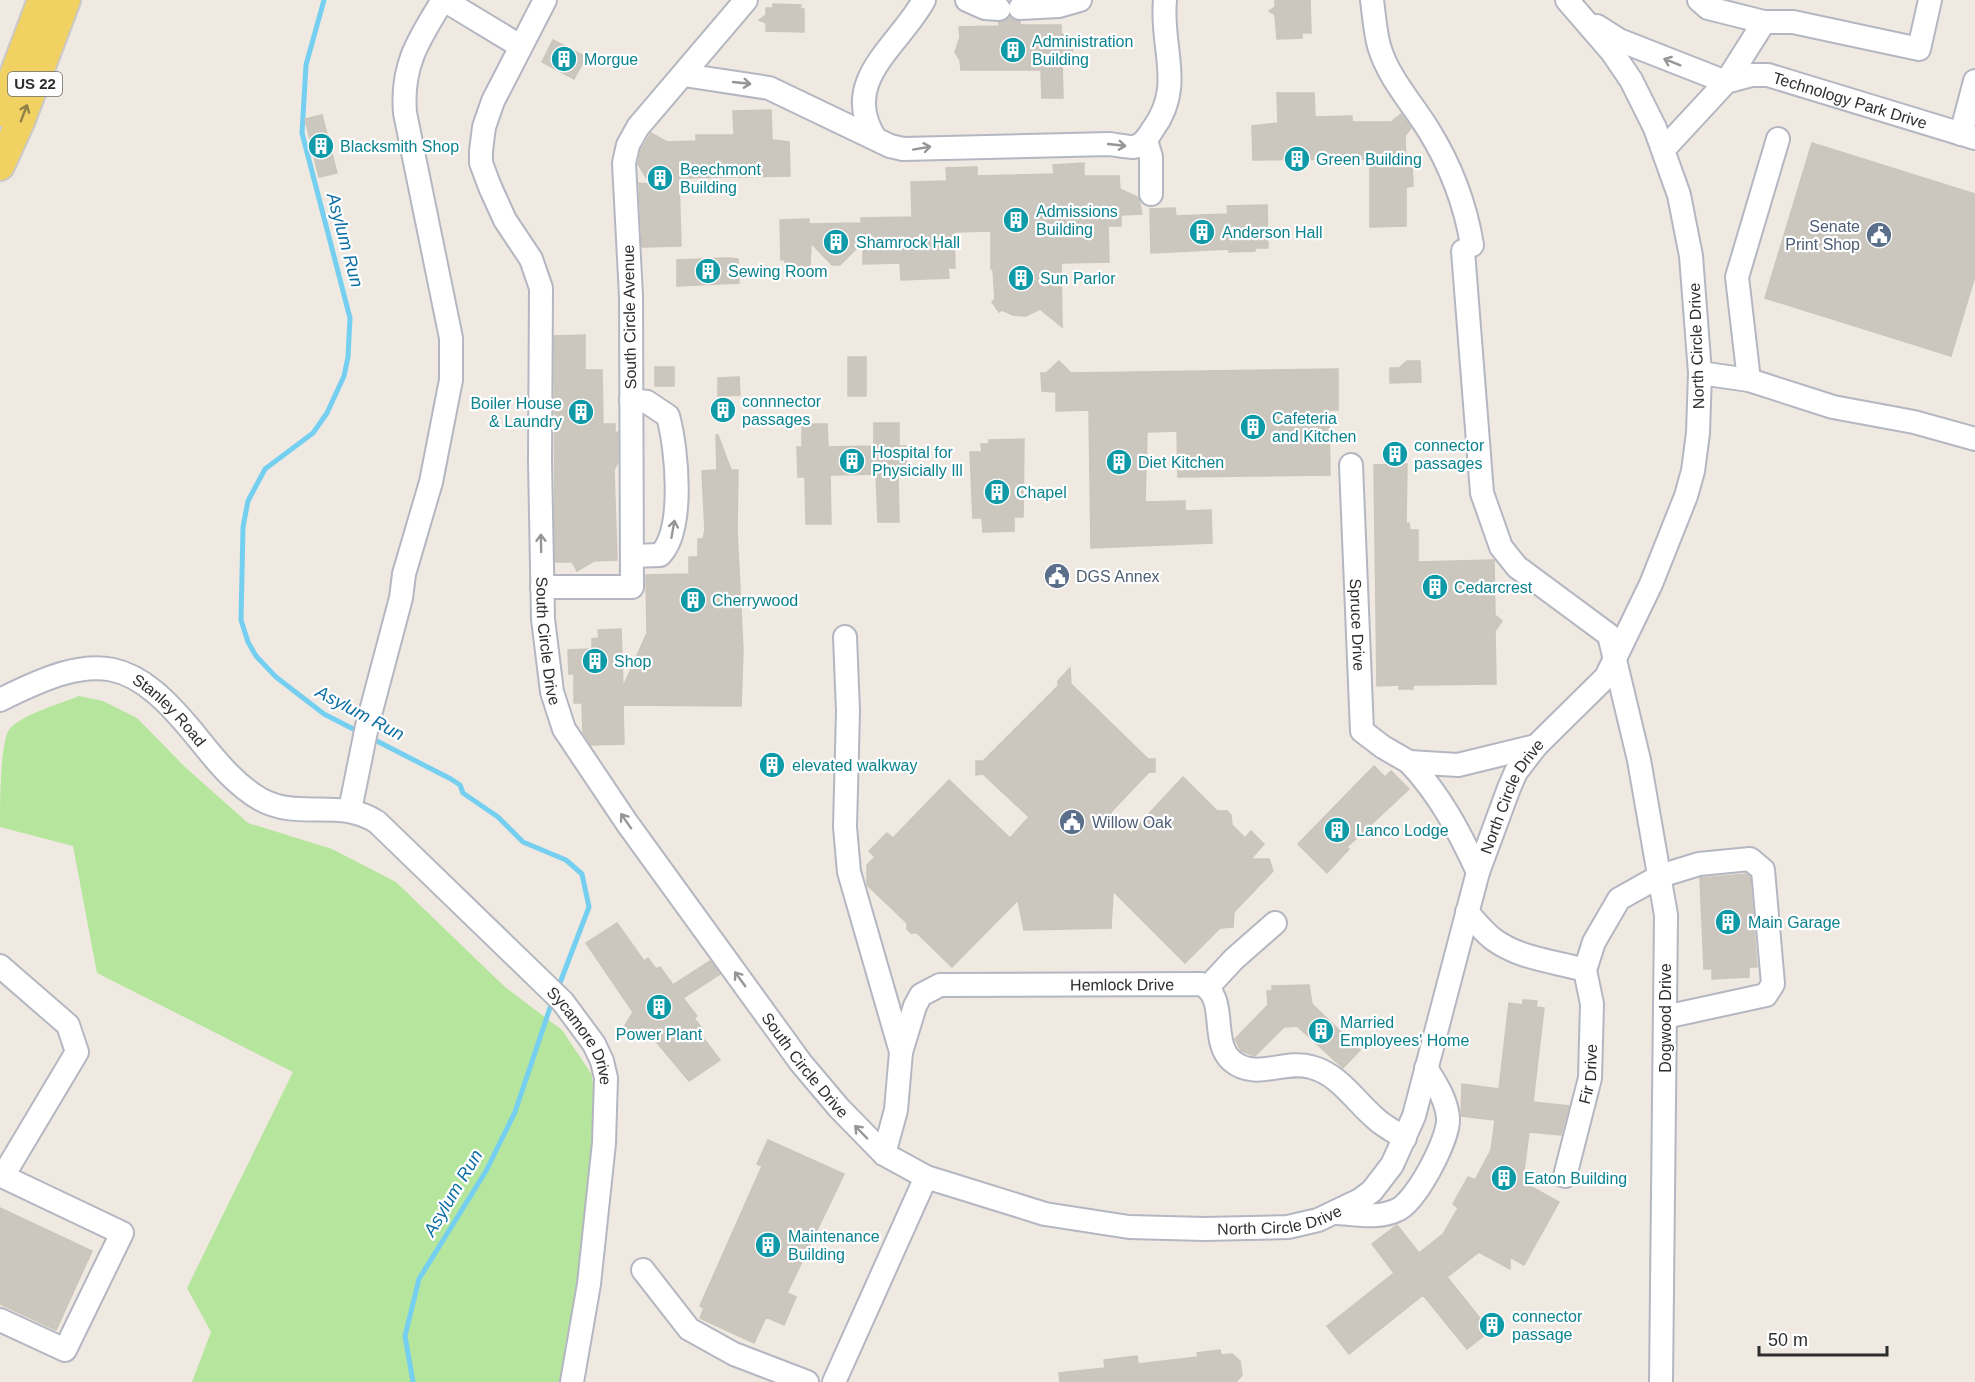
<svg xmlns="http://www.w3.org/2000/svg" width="1975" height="1382" font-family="Helvetica,sans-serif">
	<rect width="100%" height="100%" fill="#efe9e1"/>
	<!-- green -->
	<path fill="#b6e59e" d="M79,696L103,701L137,718L185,767L248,823L332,849L396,882L505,987L562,1030L592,1075L595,1106L574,1334L563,1382H192L211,1332L187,1288L293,1072L97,973L73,846L0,827C0,803 0,750 8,731C19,715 60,704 79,696Z"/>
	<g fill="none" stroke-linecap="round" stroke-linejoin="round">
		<!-- stream -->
		<path stroke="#75cff0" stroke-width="5" d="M324,0L306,65L302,133L350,318L348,357L344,376L327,413L313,433L265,469L248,501L243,527L241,620L248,642L256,656L276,677L324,714L361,733
			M369,737L451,779L460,785L463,793L498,817L523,842L566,860L582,874L589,907L558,988
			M413,1382L405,1336L419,1279L486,1171L515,1112L553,999"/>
	</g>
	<!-- building -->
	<path fill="#cbc7bf" stroke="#cbc5ba" stroke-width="1.5" d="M1275,0H1310L1311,33H1302V38L1277,39L1275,15L1269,11L1275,7Z
		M773,4L801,5L800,9H804V32L766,31V23L759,20L766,15V8H773Z
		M1010,17L1020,21V25H1061V33L1071,41L1073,47L1072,52L1062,62L1063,98H1042L1041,70H961L960,60L955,52L960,37L959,27L999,26V22Z
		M553,40L586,57L574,79L542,62Z
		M1277,93H1314L1315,117L1352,116V122H1391L1401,114L1411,128L1405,136L1406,163L1412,162L1413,186L1406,187V226L1370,227V159L1253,160L1252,126L1278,123Z
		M771,110L772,140L789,142L790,176L679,178L681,246L642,247L639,183L650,184L638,164L641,150L651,133L667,142L696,141V135H734L733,111Z
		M322,115L337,173L319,177L305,119Z
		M1812,143L1975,194V276L1951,356L1765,298Z
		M1084,163V176H1119L1120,189L1139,198L1142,214L1121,215V226H1108L1109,262L1061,263L1062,327L1040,309L1026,316L1013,315L1002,310L999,312L992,302L995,299L993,269H991V231L954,232L955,268H948L949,278L901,280L900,263L863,264V242L840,265H832L811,243L810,266H785V259L781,260L780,220L809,219V224L861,223V218L912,217L911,182L947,181L946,168L977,167V176L1054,174L1053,165Z
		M1267,205L1268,248H1255V251L1229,252V249L1151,253L1150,209L1175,208L1176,216L1228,214L1227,206Z
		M728,258L738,259L739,283L677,286V260Z
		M585,335V370H602L603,424H615V433L618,432V462L614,470L617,560L594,561L577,571L572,562H555L554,336Z
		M848,357H866V396H848Z
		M1059,361L1071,373L1338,369V410H1329L1330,475L1178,477L1177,431L1147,432L1145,502L1185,501V511L1211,510L1212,543L1091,548L1089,410L1056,411V392L1042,391L1041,373H1046Z
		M1407,361H1420L1421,382L1390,383V368H1399Z
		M655,367H674V386H655Z
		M739,377L740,395L718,396V378Z
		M874,423H899V446H906V475H898L899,522H878L876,474L830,475L831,524H806L805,477H798L797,447H802V424H827L828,447L874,446Z
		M716,435H718L731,470H738L737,530L743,650L741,706L623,705L624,744L591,745L583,732L582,703H574V674H569L568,650L592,649V639L599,638L598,630L621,629L623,687L647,633L646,575L689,574V557H698V539H703L705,530L702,471L717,470Z
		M1024,439L1023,517H1014V531L983,532L982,518H973L970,452H982L981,444H989V440Z
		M1407,464L1406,524L1409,523L1410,530H1418V562L1494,560L1495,615L1502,621L1495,631L1496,684L1413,685V689H1399V685L1377,686L1374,465Z
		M1070,668L1071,684L1148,759H1155V772H1149L1110,813L1131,833L1183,777L1217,811H1227L1231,815L1232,825L1245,838L1251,831L1264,844L1251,859H1269L1273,871L1234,912L1233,927L1220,928L1185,963L1113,891L1111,928L1024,930L1018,900L952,967L917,933H911L907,929V923L867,885V865L875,857L869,851L887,833L893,838L949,780L1010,838L1029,817L983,774L976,775V761H983L1058,686V681Z
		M1374,766L1385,777L1391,771L1409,789L1347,847L1349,849L1327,873L1298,844Z
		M1747,874L1750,877L1757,967H1749V977L1712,979V969H1704L1700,878Z
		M617,923L644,961L648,958L656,969L660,967L673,985L710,961L720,974L683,998L697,1016L694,1018L702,1028L698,1031L720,1060L689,1081L644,1027L620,1034L633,1012L586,943Z
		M1309,985L1312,1004L1360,1050L1343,1068L1297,1026L1284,1027L1255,1056L1241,1051L1235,1039L1268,1005L1267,991H1272V986Z
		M1523,1000L1537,1001L1536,1007L1544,1008L1533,1102L1569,1106L1561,1135L1529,1132L1524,1171L1533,1176L1528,1185L1559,1202L1524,1265L1510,1257V1269L1479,1252L1447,1277L1490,1331L1467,1349L1423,1295L1349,1354L1327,1326L1394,1273L1372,1244L1397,1225L1419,1253L1443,1234L1458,1208L1453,1204L1468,1177L1475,1180L1491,1150L1495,1120L1461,1116L1462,1084L1499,1089L1509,1003L1523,1005Z
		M768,1140L844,1174L787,1293L796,1297L784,1325L766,1317L754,1343L700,1318L704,1308L700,1306L762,1166L757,1164Z
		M0,1208L92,1251L56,1330L0,1304Z
		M1220,1350L1221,1355L1232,1354L1240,1361L1242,1375L1236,1382H1060L1059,1373L1105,1368L1104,1360L1137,1356L1138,1364L1198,1357L1197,1353Z"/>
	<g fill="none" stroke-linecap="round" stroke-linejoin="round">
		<!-- minor casing -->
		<g stroke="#b4b7c1" stroke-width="26">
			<g id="minor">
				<path d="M444,0L520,46"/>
				<path id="s1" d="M545,0L493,101L484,127L481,151V163L490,187L505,220L531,259L541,288L540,461L543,619L552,692L564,729L627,823L801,1063L839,1108L884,1154L926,1177L1045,1214L1129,1227L1205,1229L1288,1227L1318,1220L1360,1200L1372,1191L1392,1165L1414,1116L1478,872L1509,788L1516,772L1536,746L1606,677L1651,584L1686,496L1693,471L1698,433L1700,373L1691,256L1679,195L1655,128L1631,80L1612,52L1567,0"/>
				<path d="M967,0L985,8L999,9"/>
				<path d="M1372,0C1374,15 1375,31 1379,46C1388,77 1411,102 1428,129C1451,166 1465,202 1472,245"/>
				<path d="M1699,0L1708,8L1764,22H1793L1919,49L1930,0"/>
				<path d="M1020,8L1059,6L1080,0"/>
				<path d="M1597,26L1619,40L1726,82L1764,22"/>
				<path d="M684,75L769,88L890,146L903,149L1110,144C1117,145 1126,147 1133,147C1143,146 1148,137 1153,129C1185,86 1160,47 1165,0"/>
				<path d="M1961,134L1975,81"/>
				<path d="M875,138C839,81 899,46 924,0"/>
				<path d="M1146,140L1151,157V194"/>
				<path id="s2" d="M1664,149L1726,82L1752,75H1768L1975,138"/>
				<path d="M1463,251L1482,493L1501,547L1517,567L1609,635L1639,760L1666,915L1661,1382"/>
				<path d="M1700,373L1749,380L1833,407L1914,422L1975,439"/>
				<path d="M1749,380L1737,277L1778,139"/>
				<path d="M631,400L647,402L668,416C677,449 685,530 660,555L632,556"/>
				<path id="s3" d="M1351,465L1362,731L1383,747L1409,762"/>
				<path d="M542,587H632L631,296L624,163L628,145L638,127L746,0"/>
				<path d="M845,637L848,711L845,827L849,872L901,1052"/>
				<path id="s4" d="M0,700C99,650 132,655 201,742C218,763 236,785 260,799C299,821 339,797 377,822L563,1002L594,1044L602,1061L606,1078L604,1143L589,1284L572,1382"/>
				<path d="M350,810L367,726L401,598L404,574L431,482L451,380V338L405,113C401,65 419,39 443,0"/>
				<path d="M1478,872C1459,831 1440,795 1409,762L1458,765L1536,746"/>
				<path d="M1467,912C1475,921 1483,931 1493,939C1520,959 1553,961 1585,970"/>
				<path d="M0,966L68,1025L77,1052L3,1176"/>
				<path d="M1208,987L1234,959L1275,923"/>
				<path id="s5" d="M884,1154L896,1110L901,1052L915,1006L921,995L940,985L1201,984C1229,997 1209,1041 1232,1061C1256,1081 1284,1059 1311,1067C1339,1074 1355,1101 1375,1118C1383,1126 1395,1132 1405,1138"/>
				<path d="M0,1175L122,1233L65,1350L0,1320"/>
				<path id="s6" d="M1565,1176L1590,1078L1592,1004L1585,970L1594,942L1619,899L1660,876L1699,864L1750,859L1763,870L1773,984L1766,995L1665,1017"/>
				<path d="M1337,1213C1356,1214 1379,1219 1397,1210C1416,1202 1449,1139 1448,1119C1447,1100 1436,1084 1426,1068"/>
				<path d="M643,1270L689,1329L734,1354L807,1382"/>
				<path d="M834,1382L926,1177"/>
			</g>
		</g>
		<!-- major casing -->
		<g stroke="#c9c9c9" stroke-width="32">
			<path id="major" d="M0,112L42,0
				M0,166L20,122L66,0"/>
		</g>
		<!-- minor -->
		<use href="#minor" stroke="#fff" stroke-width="22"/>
		<!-- major -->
		<use href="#major" stroke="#f2d163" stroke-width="28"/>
	</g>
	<!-- one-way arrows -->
	<defs><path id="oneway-shaft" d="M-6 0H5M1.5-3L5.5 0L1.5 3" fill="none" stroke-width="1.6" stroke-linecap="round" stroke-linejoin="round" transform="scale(1.5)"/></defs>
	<g stroke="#969696">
		<use href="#oneway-shaft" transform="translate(1672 62) rotate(-158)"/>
		<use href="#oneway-shaft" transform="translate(742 83) rotate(6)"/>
		<use href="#oneway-shaft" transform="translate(1117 145) rotate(6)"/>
		<use href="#oneway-shaft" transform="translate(922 148) rotate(-10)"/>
		<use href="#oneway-shaft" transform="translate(673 529) rotate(-80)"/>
		<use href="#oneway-shaft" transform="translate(541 543) rotate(-91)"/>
		<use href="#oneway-shaft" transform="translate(626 821) rotate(-125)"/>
		<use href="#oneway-shaft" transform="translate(740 979) rotate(-126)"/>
		<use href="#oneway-shaft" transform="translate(861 1132) rotate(-134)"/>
	</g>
	<use stroke="#908048" href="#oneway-shaft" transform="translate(24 113) rotate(-69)"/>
	<!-- icons -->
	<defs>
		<g id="building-disc" transform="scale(1.35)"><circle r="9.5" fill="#0f9aa8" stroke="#fff"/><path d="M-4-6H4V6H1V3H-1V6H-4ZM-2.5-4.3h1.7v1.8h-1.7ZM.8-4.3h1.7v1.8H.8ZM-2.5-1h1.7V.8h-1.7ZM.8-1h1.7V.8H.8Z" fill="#fff"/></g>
		<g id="civic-disc" transform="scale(1.35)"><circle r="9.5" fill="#5c6f8a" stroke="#fff"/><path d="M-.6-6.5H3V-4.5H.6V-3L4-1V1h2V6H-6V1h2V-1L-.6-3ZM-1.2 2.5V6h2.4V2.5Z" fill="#fff"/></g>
	</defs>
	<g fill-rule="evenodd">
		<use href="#building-disc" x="1013" y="50"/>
		<use href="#building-disc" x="564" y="59"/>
		<use href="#building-disc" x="321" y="146"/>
		<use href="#building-disc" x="1297" y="159"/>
		<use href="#building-disc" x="660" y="178"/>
		<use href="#building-disc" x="1016" y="220"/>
		<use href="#building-disc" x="1202" y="232"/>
		<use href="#civic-disc" x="1879" y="235"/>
		<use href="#building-disc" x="836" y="242"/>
		<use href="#building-disc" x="708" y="271"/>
		<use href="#building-disc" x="1021" y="278"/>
		<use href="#building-disc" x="723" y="410"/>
		<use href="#building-disc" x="581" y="412"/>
		<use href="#building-disc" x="1253" y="427"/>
		<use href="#building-disc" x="1395" y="454"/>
		<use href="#building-disc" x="852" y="461"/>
		<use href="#building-disc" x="1119" y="462"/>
		<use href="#building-disc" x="997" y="492"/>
		<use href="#civic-disc" x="1057" y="576"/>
		<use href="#building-disc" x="1435" y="587"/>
		<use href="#building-disc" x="693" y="600"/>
		<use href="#building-disc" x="595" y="661"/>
		<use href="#building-disc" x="772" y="765"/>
		<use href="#civic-disc" x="1072" y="822"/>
		<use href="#building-disc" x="1337" y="830"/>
		<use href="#building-disc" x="1728" y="922"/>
		<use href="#building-disc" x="659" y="1007"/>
		<use href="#building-disc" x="1321" y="1031"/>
		<use href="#building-disc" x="1504" y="1178"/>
		<use href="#building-disc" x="768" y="1245"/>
		<use href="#building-disc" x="1492" y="1325"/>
	</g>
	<g text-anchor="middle" stroke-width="4.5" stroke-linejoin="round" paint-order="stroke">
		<!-- shield labels -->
		<rect fill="#fff" stroke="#6d6d6d" stroke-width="1.5" x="8" y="72" width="54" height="24" rx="4.5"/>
		<g font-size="15" font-weight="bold" fill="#2e2e2e">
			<text x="35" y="89">US 22</text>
		</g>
		<!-- culture labels -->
		<g font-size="16" fill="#0d838f" stroke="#fff" text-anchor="start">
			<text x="1032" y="47">Administration<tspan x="1032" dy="18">Building</tspan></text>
			<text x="584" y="65">Morgue</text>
			<text x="340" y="152">Blacksmith Shop</text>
			<text x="1316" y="165">Green Building</text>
			<text x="680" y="175">Beechmont<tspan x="680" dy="18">Building</tspan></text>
			<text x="1036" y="217">Admissions<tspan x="1036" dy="18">Building</tspan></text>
			<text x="1222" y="238">Anderson Hall</text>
			<text x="856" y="248">Shamrock Hall</text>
			<text x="728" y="277">Sewing Room</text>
			<text x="1040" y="284">Sun Parlor</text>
			<text x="742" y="407">connnector<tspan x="742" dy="18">passages</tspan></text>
			<text x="562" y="409" text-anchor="end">Boiler House<tspan x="562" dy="18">&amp; Laundry</tspan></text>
			<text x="1272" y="424">Cafeteria<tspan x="1272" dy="18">and Kitchen</tspan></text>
			<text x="1414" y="451">connector<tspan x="1414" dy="18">passages</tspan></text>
			<text x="872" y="458">Hospital for<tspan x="872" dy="18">Physicially Ill</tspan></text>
			<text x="1138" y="468">Diet Kitchen</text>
			<text x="1016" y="498">Chapel</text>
			<text x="1454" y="593">Cedarcrest</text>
			<text x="712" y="606">Cherrywood</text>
			<text x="614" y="667">Shop</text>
			<text x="792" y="771">elevated walkway</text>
			<text x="1356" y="836">Lanco Lodge</text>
			<text x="1748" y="928">Main Garage</text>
			<text x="1340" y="1028">Married<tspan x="1340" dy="18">Employees' Home</tspan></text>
			<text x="659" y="1040" text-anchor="middle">Power Plant</text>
			<text x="1524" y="1184">Eaton Building</text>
			<text x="788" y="1242">Maintenance<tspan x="788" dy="18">Building</tspan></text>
			<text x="1512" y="1322">connector<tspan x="1512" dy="18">passage</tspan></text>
		</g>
		<!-- street labels -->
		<g font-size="16" fill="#2e2e2e" stroke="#fff">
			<text dy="6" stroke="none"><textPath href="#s2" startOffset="220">Technology Park Drive</textPath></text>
			<text transform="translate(629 317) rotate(-91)" y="6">South Circle Avenue</text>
			<text transform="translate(1696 346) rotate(-92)" y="6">North Circle Drive</text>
			<text dy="6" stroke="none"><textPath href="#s3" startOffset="160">Spruce Drive</textPath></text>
			<text dy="6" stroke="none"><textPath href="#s1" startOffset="670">South Circle Drive</textPath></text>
			<text dy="6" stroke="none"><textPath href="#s4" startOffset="190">Stanley Road</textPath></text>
			<text dy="6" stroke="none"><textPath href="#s1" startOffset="2224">North Circle Drive</textPath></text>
			<text dy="6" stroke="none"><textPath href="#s5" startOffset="368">Hemlock Drive</textPath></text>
			<text transform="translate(1665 1018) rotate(-90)" y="6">Dogwood Drive</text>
			<text dy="6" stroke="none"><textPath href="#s4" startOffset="736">Sycamore Drive</textPath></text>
			<text dy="6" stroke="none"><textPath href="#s1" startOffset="1174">South Circle Drive</textPath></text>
			<text dy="6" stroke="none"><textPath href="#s6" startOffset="105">Fir Drive</textPath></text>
			<text dy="6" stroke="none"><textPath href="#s1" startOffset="1702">North Circle Drive</textPath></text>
		</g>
		<!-- service labels -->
		<g font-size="16" fill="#4e5e75" stroke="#fff" text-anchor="start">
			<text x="1860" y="232" text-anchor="end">Senate<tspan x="1860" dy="18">Print Shop</tspan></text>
			<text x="1076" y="582">DGS Annex</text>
			<text x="1092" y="828">Willow Oak</text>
		</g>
		<!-- water labels -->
		<g font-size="18" font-style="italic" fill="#0d6fa3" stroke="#fff">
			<text transform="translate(345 240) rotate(75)" y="6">Asylum Run</text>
			<text transform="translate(360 713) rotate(28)" y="6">Asylum Run</text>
			<text transform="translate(453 1193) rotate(-59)" y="6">Asylum Run</text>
		</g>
	</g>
	<!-- scale -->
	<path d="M1759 1346v9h128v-9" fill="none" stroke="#2e2e2e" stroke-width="3"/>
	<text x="1768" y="1346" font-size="18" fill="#2e2e2e" stroke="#ffffff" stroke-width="4.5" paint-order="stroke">50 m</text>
</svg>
